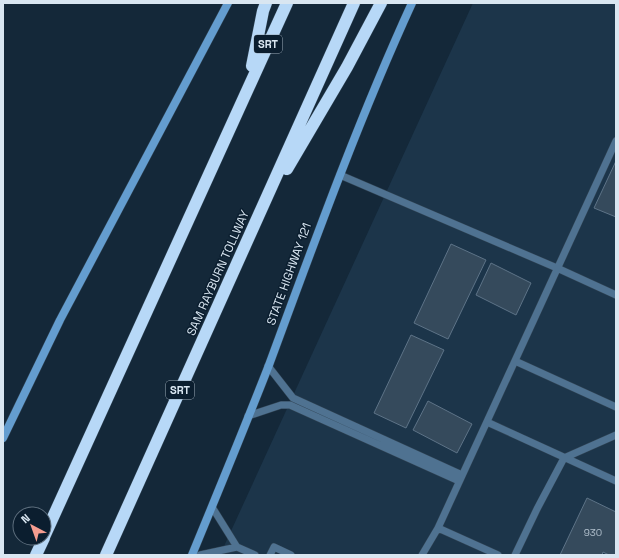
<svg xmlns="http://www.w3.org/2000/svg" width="619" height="558" font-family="'Space Grotesk',sans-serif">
	<rect width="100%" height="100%" fill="#142839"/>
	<!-- built -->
	<path fill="#1c354a" d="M473,3H616V555H220Z"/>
	<!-- building -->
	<path fill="#354a5c" stroke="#5d7387" d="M616,161V217L594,208Z
		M451,244L486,260L448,339L414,323Z
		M491,263L531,283L516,315L476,295Z
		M411,335L444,350L406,428L374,413Z
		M428,401L472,424L457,453L413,430Z
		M587,498L616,512V555H609L603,552L602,555H560Z"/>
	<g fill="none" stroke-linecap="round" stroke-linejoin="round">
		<!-- lane casing -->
		<g stroke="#304353" stroke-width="8">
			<path id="lane" d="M340,175L557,268L616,295
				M515,361L616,407
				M268,366L293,398L462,475
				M248,416L281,405H290L459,481
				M487,422L616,481
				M212,507L237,547L255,555
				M438,528L498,555
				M200,555L237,547
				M270,555L274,547L291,555
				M422,555L438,528L616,141
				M515,555L537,509L564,458L616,435"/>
		</g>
		<!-- secondary casing -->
		<g stroke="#304353" stroke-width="9">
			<path id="secondary" d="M3,438L60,320L228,3
				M192,555C218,492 244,429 269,365C314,243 358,121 412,3"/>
		</g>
		<!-- highway casing -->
		<g stroke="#304353" stroke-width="13">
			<path id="highway" d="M252,66L263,11L266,3
				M287,169L347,67L381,3
				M44,537L287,3
				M36,555L44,538
				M106,555L354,3"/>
		</g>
		<!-- lane -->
		<use href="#lane" stroke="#4f7291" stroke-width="7"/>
		<!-- secondary -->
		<use href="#secondary" stroke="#649dcf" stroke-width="8"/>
		<!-- highway -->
		<use href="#highway" stroke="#b7d8f7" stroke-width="12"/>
	</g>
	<g text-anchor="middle" stroke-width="3" stroke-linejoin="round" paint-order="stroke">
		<!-- number labels -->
		<g font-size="10" fill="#b0bfcc">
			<text x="593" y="536">930</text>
		</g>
		<!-- shield labels -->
		<g fill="#0b1e2f" stroke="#9baab7" stroke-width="1">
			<rect x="254" y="35" width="28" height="18" rx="3"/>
			<rect x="166" y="381" width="28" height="18" rx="3"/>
		</g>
		<g font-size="11" font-weight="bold" fill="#d9e6f1">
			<text x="268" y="48">SRT</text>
			<text x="180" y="394">SRT</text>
		</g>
		<!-- street labels -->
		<g font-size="12" fill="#d9e6f1" stroke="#0b1e2f">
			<text transform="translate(218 273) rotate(-66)" y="4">SAM RAYBURN TOLLWAY</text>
			<text transform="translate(289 274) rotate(-70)" y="4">STATE HIGHWAY 121</text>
		</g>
	</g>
	<!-- border -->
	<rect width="619" height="558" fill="none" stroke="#d9e6f1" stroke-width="8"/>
	<!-- north arrow -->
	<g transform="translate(32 526) rotate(319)"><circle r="19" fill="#0b1e2f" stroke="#5d6e7d"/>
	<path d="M0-3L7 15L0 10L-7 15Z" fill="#f59d90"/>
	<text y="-6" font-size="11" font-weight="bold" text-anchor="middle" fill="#d9e6f1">N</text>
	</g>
</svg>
